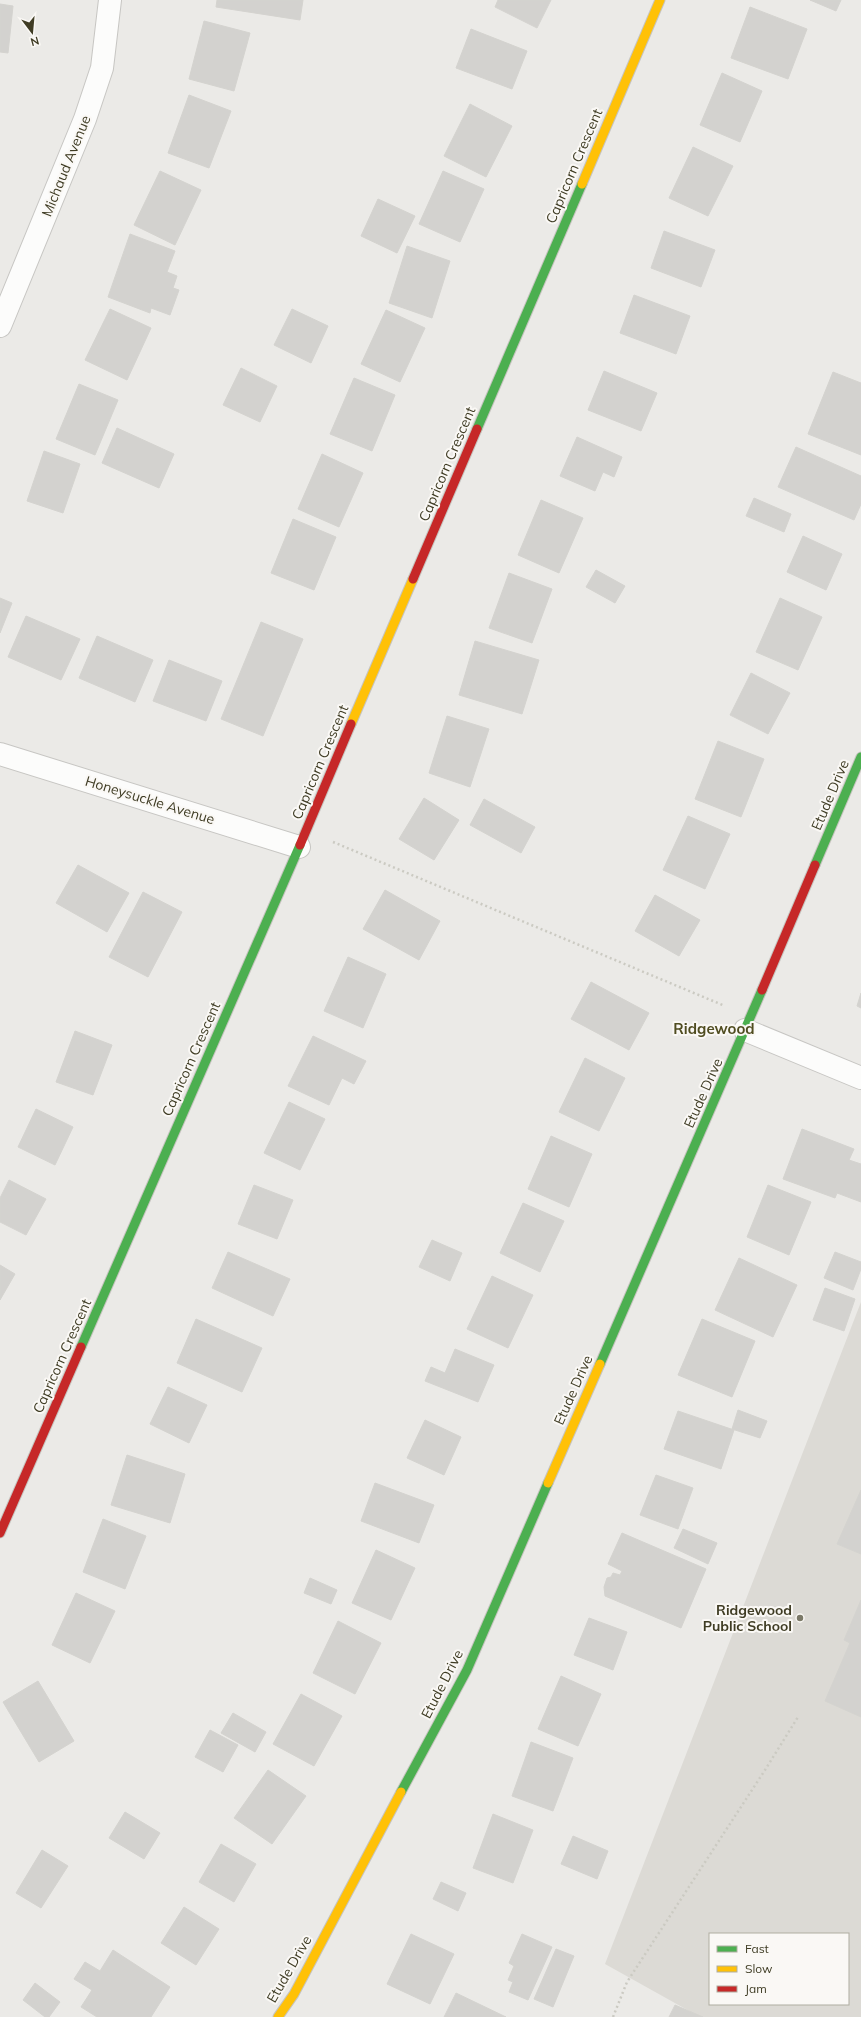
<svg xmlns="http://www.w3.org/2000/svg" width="861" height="2017" font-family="Mulish,sans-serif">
	<rect width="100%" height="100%" fill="#ebeae7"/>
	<!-- built -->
	<path fill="#dcdad5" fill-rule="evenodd" d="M861,1302V2017H700L605,1964ZM710,1934H848V2004H710Z"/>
	<!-- building -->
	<path fill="#d3d2cf" stroke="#d4d3cf" d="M217,0H303L300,20L216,7Z
		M498,0H551L537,28L495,7Z
		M810,0H841L836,11Z
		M0,4L13,6L8,53L0,52Z
		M750,7L807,29L788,79L731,58Z
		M204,21L250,33L234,91L189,79Z
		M471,29L527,51L512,89L456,68Z
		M722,73L762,91L740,142L700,125Z
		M189,95L231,111L209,168L168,153Z
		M470,104L512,126L486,177L444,156Z
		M693,147L733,166L708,216L669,198Z
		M160,171L201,190L175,245L134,225Z
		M443,171L484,189L460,242L419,224Z
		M378,199L415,216L397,253L361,236Z
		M664,231L715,250L701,287L651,268Z
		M130,234L175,251L167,272L177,276L173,288L179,290L170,315L151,308L150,313L108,297Z
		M407,246L450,261L432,318L389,303Z
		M634,295L690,316L676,354L620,333Z
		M110,309L151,328L127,380L85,360Z
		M292,309L328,326L311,363L274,345Z
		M386,310L425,328L400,382L361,364Z
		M241,368L277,386L260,422L223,405Z
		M604,371L657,393L641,431L588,410Z
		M833,372L861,383V455L808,434Z
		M354,378L395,395L372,451L330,434Z
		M79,384L118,400L95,455L56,439Z
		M117,428L174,454L159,488L102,463Z
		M577,437L622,457L614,477L603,472L595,491L560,476Z
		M796,447L861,476V504L854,520L778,487Z
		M44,451L80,464L63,513L27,501Z
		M322,454L363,473L339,527L298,509Z
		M754,498L791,514L784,532L746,516Z
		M541,500L583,518L559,573L518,555Z
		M293,519L336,537L314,590L271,573Z
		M803,536L842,554L826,590L787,572Z
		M596,570L625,586L615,603L586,587Z
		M509,573L552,589L532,643L489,628Z
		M0,598L12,603L0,633Z
		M780,598L822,617L798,670L756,652Z
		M26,616L80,639L61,680L8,657Z
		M261,622L303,639L263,736L221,719Z
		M97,636L153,660L135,702L79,678Z
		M475,641L539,660L522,714L459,695Z
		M169,660L222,681L206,721L153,701Z
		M751,673L790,693L768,734L730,715Z
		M447,716L489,729L470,787L429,773Z
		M718,741L764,759L741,817L695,799Z
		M424,798L459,820L434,860L399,839Z
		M484,799L535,827L521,853L470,825Z
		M688,816L730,834L705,889L663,870Z
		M78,865L129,893L107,932L56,903Z
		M385,890L440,921L419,960L363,929Z
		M143,892L182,912L148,977L109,957Z
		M655,895L700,920L679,956L635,931Z
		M348,957L386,974L363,1028L324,1011Z
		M591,982L649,1013L629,1050L571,1019Z
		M861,993V1008L857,1006Z
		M75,1031L112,1045L93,1095L56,1082Z
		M313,1036L366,1061L354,1084L342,1078L329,1105L288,1086Z
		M585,1058L625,1078L599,1131L559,1112Z
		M289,1102L325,1119L300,1170L264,1153Z
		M36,1109L73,1127L55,1165L18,1147Z
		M802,1129L854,1149L849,1160L861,1164V1202L837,1193L835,1198L783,1179Z
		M551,1136L592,1154L569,1207L528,1189Z
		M9,1180L46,1199L26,1235L0,1222V1198Z
		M254,1185L293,1200L277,1239L238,1224Z
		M768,1185L811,1202L789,1255L747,1237Z
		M523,1203L564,1221L540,1272L500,1253Z
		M432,1240L462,1253L450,1281L419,1267Z
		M228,1252L290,1279L273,1316L212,1288Z
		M835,1252L861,1262V1269L853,1290L824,1278Z
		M739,1258L797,1285L773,1337L715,1310Z
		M0,1265L15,1274L0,1300Z
		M492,1276L533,1295L508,1348L467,1329Z
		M825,1288L855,1299L844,1331L813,1320Z
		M196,1319L262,1348L242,1392L177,1363Z
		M702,1319L755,1341L732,1397L678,1375Z
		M455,1349L494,1365L478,1402L425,1381L431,1367L445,1373Z
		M168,1387L207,1405L189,1443L150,1424Z
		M738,1410L767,1421L760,1438L732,1429Z
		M678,1411L734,1430L721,1469L664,1449Z
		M425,1420L461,1437L444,1475L407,1458Z
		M127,1455L185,1474L170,1523L111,1505Z
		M656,1475L693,1488L678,1529L640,1515Z
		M375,1483L434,1505L419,1543L361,1521Z
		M861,1490V1554L837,1544Z
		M103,1519L146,1536L125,1589L83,1572Z
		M683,1529L717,1543L708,1564L674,1548Z
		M622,1533L706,1569L681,1628L605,1596L604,1587L607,1578L611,1577L613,1573L620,1575L622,1571L608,1564Z
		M376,1550L415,1568L391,1620L352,1603Z
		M310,1578L337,1590L331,1604L304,1593Z
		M76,1593L115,1611L90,1663L52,1645Z
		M861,1600V1717L825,1701L850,1643L844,1640Z
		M589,1618L627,1632L613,1670L574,1655Z
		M338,1621L381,1643L355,1694L313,1673Z
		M561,1676L601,1694L578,1746L538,1729Z
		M38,1681L74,1741L39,1762L3,1702Z
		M301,1694L342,1716L314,1766L273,1744Z
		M233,1713L266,1732L255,1752L221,1733Z
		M210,1730L238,1745L223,1772L195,1757Z
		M531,1742L573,1758L553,1811L512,1796Z
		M268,1770L306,1796L272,1844L234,1818Z
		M125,1812L160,1833L144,1859L109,1838Z
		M493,1814L533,1830L513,1883L473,1868Z
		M573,1836L608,1851L597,1879L561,1864Z
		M221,1844L256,1864L234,1902L199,1882Z
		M42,1850L68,1866L41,1908L16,1893Z
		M441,1882L466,1893L458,1911L433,1899Z
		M184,1907L219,1929L196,1965L161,1943Z
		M411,1934L454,1954L430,2004L387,1984Z
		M522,1934L552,1947L528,2000L509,1992L513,1982L508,1980L514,1966L509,1963Z
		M556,1949L574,1956L553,2007L534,1999Z
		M113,1950L170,1987L151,2017H97L81,2007L92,1990L74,1979L85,1962L100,1971Z
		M35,1983L60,2002L49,2017H45L23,2000Z
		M456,1993L506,2017H444Z
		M675,2005L703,2017H669Z"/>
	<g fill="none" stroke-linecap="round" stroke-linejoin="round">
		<!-- street casing -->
		<g stroke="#c7c6c3" stroke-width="24">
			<path id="street" d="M0,326L85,119L102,68L110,0
				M0,754L299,847
				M745,1030L861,1078"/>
		</g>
		<!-- fast casing -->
		<g stroke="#c6c4bf" stroke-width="11">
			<path id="fast" d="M477,429L582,184
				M815,865L861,757
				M81,1347L300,845
				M600,1364L762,990
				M401,1792L467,1670L548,1483"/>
		</g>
		<!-- slow casing -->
		<g stroke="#c6c4bf" stroke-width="11">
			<path id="slow" d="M582,184L660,0
				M351,724L413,579
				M548,1483L600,1364
				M278,2017L294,1994L401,1792"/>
		</g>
		<!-- jam casing -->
		<g stroke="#c6c4bf" stroke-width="11">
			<path id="jam" d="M413,579L477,429
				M300,845L351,724
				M762,990L815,865
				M0,1533L81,1347"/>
		</g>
		<!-- path -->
		<path stroke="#cbcac2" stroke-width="2.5" stroke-dasharray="2 3" stroke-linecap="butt" d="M333,842L725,1006
			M613,2017L627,1982L765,1770L798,1717"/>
		<!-- street -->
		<use href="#street" stroke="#fcfcfb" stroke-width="22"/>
		<!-- fast -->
		<use href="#fast" stroke="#4caf50" stroke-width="9"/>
		<!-- slow -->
		<use href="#slow" stroke="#ffc107" stroke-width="9"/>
		<!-- jam -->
		<use href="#jam" stroke="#c62828" stroke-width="9"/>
	</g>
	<!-- markers -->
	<circle fill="#7b7968" stroke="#faf8f5" stroke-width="1.5" cx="800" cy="1618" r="4"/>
	<g text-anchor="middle" stroke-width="4" stroke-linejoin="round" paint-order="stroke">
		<!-- street labels -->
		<g font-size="14" fill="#3f3c24" stroke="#faf8f5">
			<text transform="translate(66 166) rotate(-68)" y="5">Michaud Avenue</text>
			<text transform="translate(574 166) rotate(-67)" y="5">Capricorn Crescent</text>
			<text transform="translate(447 464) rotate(-67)" y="5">Capricorn Crescent</text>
			<text transform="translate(320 762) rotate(-67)" y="5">Capricorn Crescent</text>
			<text transform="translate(830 795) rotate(-67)" y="5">Etude Drive</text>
			<text transform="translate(150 800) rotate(17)" y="5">Honeysuckle Avenue</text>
			<text transform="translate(191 1059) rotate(-66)" y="5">Capricorn Crescent</text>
			<text transform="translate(703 1093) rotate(-66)" y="5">Etude Drive</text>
			<text transform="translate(62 1356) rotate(-66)" y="5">Capricorn Crescent</text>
			<text transform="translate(573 1390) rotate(-66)" y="5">Etude Drive</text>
			<text transform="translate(442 1684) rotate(-63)" y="5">Etude Drive</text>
			<text transform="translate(289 1969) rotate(-60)" y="5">Etude Drive</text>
		</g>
		<!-- poi labels -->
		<g font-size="14" font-weight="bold" fill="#3f3c24" stroke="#faf8f5" text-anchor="end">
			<text x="792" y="1615">Ridgewood<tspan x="792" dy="16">Public School</tspan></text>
		</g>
		<!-- neighbourhood labels -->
		<g font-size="15" font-weight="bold" fill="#504d21" stroke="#faf8f5">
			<text x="714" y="1034">Ridgewood</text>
		</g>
	</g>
	<!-- legend -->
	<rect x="709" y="1933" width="140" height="72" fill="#faf8f5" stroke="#afada1"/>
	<rect x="717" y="1946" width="20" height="6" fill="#4caf50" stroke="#afada1"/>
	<text x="745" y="1953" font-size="12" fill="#3f3c24">Fast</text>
	<rect x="717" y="1966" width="20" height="6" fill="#ffc107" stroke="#afada1"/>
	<text x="745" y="1973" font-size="12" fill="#3f3c24">Slow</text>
	<rect x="717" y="1986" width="20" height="6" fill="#c62828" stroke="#afada1"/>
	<text x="745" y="1993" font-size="12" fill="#3f3c24">Jam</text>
	<!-- north arrow -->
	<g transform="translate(32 32) rotate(164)" stroke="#faf8f5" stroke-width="3" paint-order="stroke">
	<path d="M0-3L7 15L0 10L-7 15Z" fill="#3f3c24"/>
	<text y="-6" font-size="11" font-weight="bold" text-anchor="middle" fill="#3f3c24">N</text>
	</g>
</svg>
